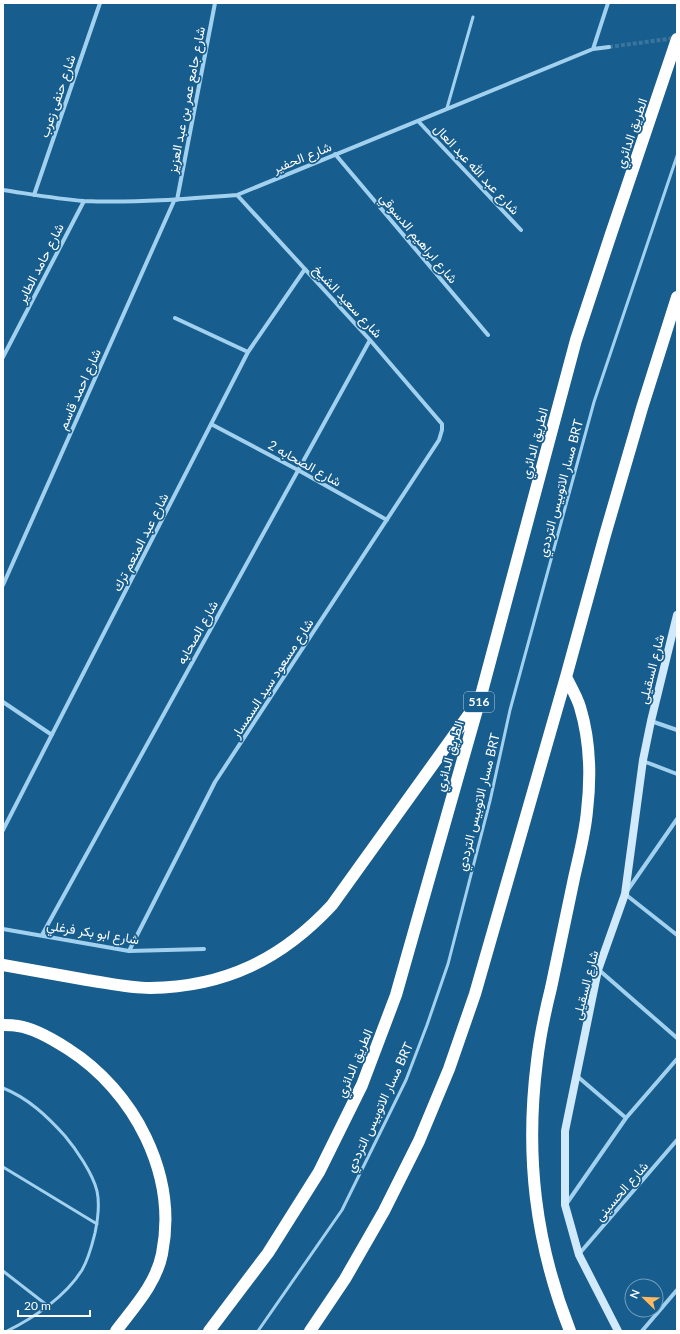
<svg xmlns="http://www.w3.org/2000/svg" width="680" height="1334" font-family="Lato,Vazirmatn,sans-serif">
	<rect width="100%" height="100%" fill="#175d8d"/>
	<g fill="none" stroke-linecap="round" stroke-linejoin="round">
		<!-- street-tunnel -->
		<path stroke="#3a759e" stroke-width="4" stroke-dasharray="4 2" stroke-linecap="butt" d="M609,47L675,38"/>
		<!-- lane -->
		<path stroke="#a2d1ef" stroke-width="3" d="M447,108L473,17
			M3,1088C28,1098 47,1116 65,1136C76,1149 93,1174 97,1191C100,1205 98,1219 95,1233C92,1245 89,1258 82,1270C66,1296 34,1318 7,1331
			M3,1167L97,1224
			M3,1271L48,1306
			M258,1331L342,1210L406,1080L427,1025L448,964L490,801L510,710L594,402L677,156"/>
		<!-- street -->
		<path stroke="#a2d1ef" stroke-width="4" d="M593,49L608,3
			M418,121L521,230
			M335,154L488,335
			M3,190C30,194 57,199 84,201C135,203 186,199 237,195L593,49L609,47
			M34,195L100,3
			M177,200L215,3
			M175,318L248,352
			M3,357L84,201
			M211,424L298,470L387,520
			M3,585L174,201
			M3,702L52,735
			M651,721L677,730
			M643,761L677,774
			M677,819L625,894L677,935
			M3,830L248,352L305,269
			M3,929L129,951L204,949
			M42,935L370,340
			M129,951L215,782L439,440L442,430V424L370,340L237,195
			M599,970L677,1038
			M577,1076L626,1118
			M567,1203L626,1118L677,1059
			M579,1254L677,1140
			M642,1331L677,1290"/>
		<!-- secondary -->
		<path stroke="#d0e9fb" stroke-width="8" d="M618,1331L579,1255L565,1205V1131L598,970L625,894L643,760L651,721L677,615"/>
		<!-- highway -->
		<path stroke="#fff" stroke-width="12" d="M566,677C571,687 577,697 580,707C590,740 591,777 587,811C585,835 578,859 573,883C566,918 558,953 551,988C545,1012 540,1036 537,1061C525,1155 535,1242 570,1331
			M3,965C31,970 59,975 87,980C108,983 129,988 150,988C225,987 282,959 332,905L475,706
			M3,1025C8,1025 13,1025 18,1026C34,1028 54,1040 68,1049C134,1091 178,1174 162,1254C156,1284 134,1307 116,1331
			M209,1331L268,1253L319,1172L362,1085L396,995L480,699L576,340L611,234L677,39
			M310,1331L345,1279L384,1211L419,1141L449,1069L475,994L566,677L605,535L642,408L677,297"/>
	</g>
	<g text-anchor="middle" stroke-width="3.5" stroke-linejoin="round" paint-order="stroke">
		<!-- shield labels -->
		<rect fill="#175d8d" stroke="#b9cedd" stroke-width="1" x="464" y="692" width="30" height="20" rx="3"/>
		<g font-size="12" font-weight="bold" fill="#fff">
			<text x="479" y="706">516</text>
		</g>
		<!-- street labels -->
		<g font-size="13" fill="#fff" stroke="#175d8d">
			<text transform="translate(57 96) rotate(-71)" y="5">شارع حنفى زعرب</text>
			<text transform="translate(186 100) rotate(-79)" y="5">شارع جامع عمر بن عبد العزيز</text>
			<text transform="translate(631 133) rotate(-71)" y="5">الطريق الدائري</text>
			<text transform="translate(302 157) rotate(-22)" y="5">شارع الحفير</text>
			<text transform="translate(477 169) rotate(47)" y="5">شارع عبد الله عبد العال</text>
			<text transform="translate(419 238) rotate(50)" y="5">شارع ابراهيم الدسوقي</text>
			<text transform="translate(40 263) rotate(-63)" y="5">شارع حامد الطاير</text>
			<text transform="translate(348 301) rotate(47)" y="5">شارع سعيد الشيخ</text>
			<text transform="translate(79 389) rotate(-66)" y="5">شارع احمد قاسم</text>
			<text transform="translate(534 443) rotate(-75)" y="5">الطريق الدائري</text>
			<text transform="translate(305 463) rotate(29)" y="5">شارع الصحابه 2</text>
			<text transform="translate(560 488) rotate(-75)" y="5">مسار الاتوبيس الترددي BRT</text>
			<text transform="translate(140 542) rotate(-63)" y="5">شارع عبد المنعم ترك</text>
			<text transform="translate(197 632) rotate(-61)" y="5">شارع الصحابه</text>
			<text transform="translate(651 669) rotate(-76)" y="5">شارع السقيلى</text>
			<text transform="translate(272 678) rotate(-57)" y="5">شارع مسعود سيد السمسار</text>
			<text transform="translate(449 756) rotate(-74)" y="5">الطريق الدائري</text>
			<text transform="translate(478 802) rotate(-76)" y="5">مسار الاتوبيس الترددي BRT</text>
			<text transform="translate(93 932) rotate(9)" y="5">شارع ابو بكر فرغلي</text>
			<text transform="translate(585 985) rotate(-76)" y="5">شارع السقيلى</text>
			<text transform="translate(354 1063) rotate(-67)" y="5">الطريق الدائري</text>
			<text transform="translate(379 1107) rotate(-65)" y="5">مسار الاتوبيس الترددي BRT</text>
			<text transform="translate(621 1191) rotate(-49)" y="5">شارع الحسينى</text>
		</g>
	</g>
	<!-- border -->
	<rect width="680" height="1334" fill="none" stroke="#ffffff" stroke-width="8"/>
	<!-- north arrow -->
	<g transform="translate(644 1298) rotate(293)"><circle r="19" fill="#175d8d" stroke="#749ebb"/>
	<path d="M0-3L7 15L0 10L-7 15Z" fill="#ffb960"/>
	<text y="-6" font-size="11" font-weight="bold" text-anchor="middle" fill="#ffffff">N</text>
	</g>
	<!-- scale -->
	<path d="M18 1310v6h72v-6" fill="none" stroke="#ffffff" stroke-width="2"/>
	<text x="24" y="1310" font-size="12" fill="#ffffff" stroke="#175d8d" stroke-width="3" paint-order="stroke">20 m</text>
</svg>
